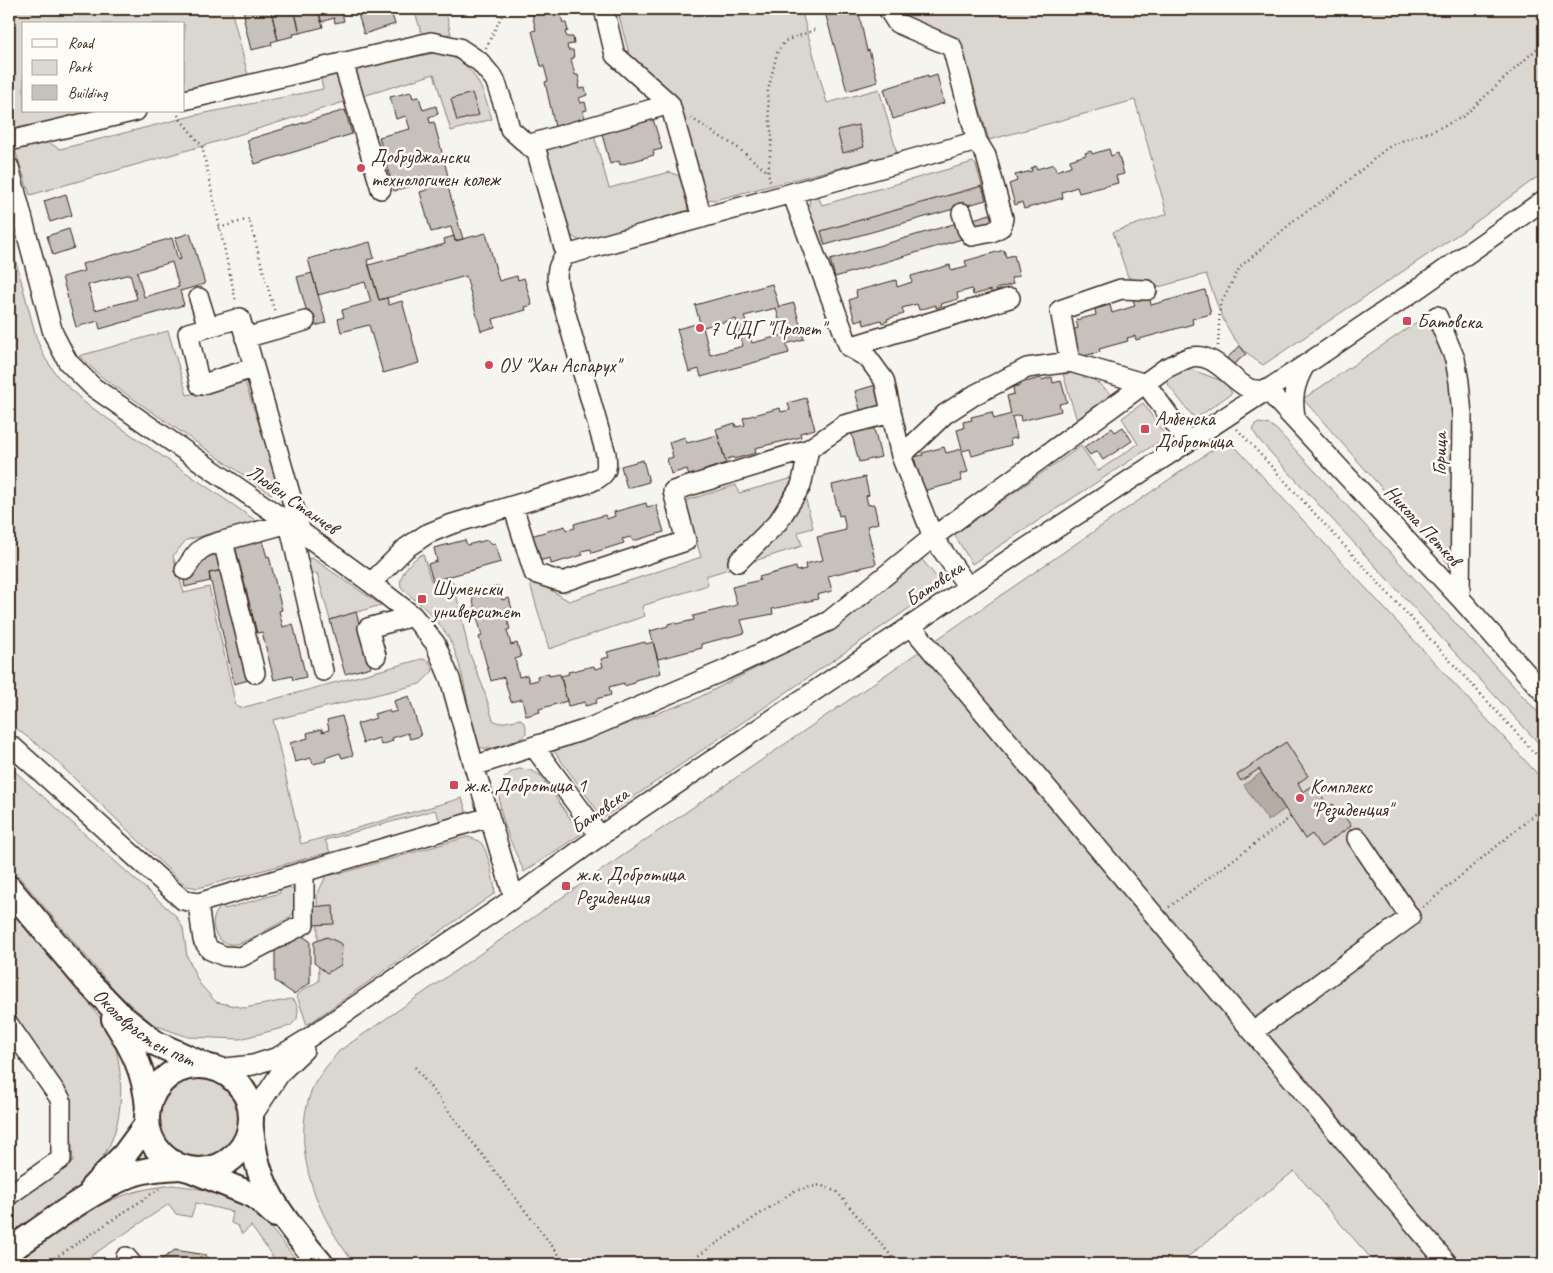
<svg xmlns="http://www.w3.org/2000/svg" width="1553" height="1273" font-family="Caveat,sans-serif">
	<rect width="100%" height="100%" fill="#f5f4ee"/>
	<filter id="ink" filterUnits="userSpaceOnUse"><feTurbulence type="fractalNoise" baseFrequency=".02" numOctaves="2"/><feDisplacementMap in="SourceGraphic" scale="10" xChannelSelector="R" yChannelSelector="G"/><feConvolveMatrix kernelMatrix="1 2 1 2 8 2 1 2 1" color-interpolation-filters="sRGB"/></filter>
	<g filter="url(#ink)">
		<!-- green -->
		<path fill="#dad6d0" stroke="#8a8077" d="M17,9H231L248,75L184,90V24H24V111H96L12,132L9,122V11Z
			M414,9H445L451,34L423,38Z
			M617,9H801L827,103L879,89L897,153L715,200L706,199L691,158L631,61Z
			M897,9H1544V172L1469,227L1263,365C1227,343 1220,311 1206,274L1155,288L1128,277L1113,232L1167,214L1135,100L989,140L959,38L899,17Z
			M439,52C475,62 482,87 492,119L451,131L434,74L209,144L30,195L14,147L44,140L60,149L196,115L323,89L320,76Z
			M593,132L609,188L670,172L679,176L685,193L688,210L582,242L573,237L567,232L545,148Z
			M973,162L976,165L982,186L822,231L825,245L817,246L808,213L810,198L818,196L822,205Z
			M9,236L37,340L45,358L58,377L85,403L258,522L186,540L173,556L184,593L209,587L236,706L241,708L422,659L429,661L433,671L420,684L273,720L301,844L462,798L466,810L465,814L440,821L435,810L325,840L330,852L198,888L187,886L177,878L47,752L9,723Z
			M1426,316L1447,362L1451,382L1455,463L1456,572L1303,399Z
			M168,331L187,395L245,382L277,478V488L271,494L103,378L79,356Z
			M1187,368L1225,382L1232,393L1195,419L1169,386L1167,380Z
			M1079,373L1092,378L1112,395L1077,421L1063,374Z
			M1143,403L1166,437L972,564L954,534L1081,446L1098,471L1138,444L1122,418Z
			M1260,423L1270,425L1277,430L1544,719V749L1260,441L1253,431L1255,424Z
			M1228,439L1544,781V1264H1376L1294,1171L1179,1264H355C317,1217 289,1148 312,1089C318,1075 331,1062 339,1051Z
			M800,476L813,528L798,532L802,546L706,576L708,585L642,606L645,616L549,649L530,584L537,582L569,601L701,557L684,501L736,485L739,493Z
			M423,554L431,581H438L450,578L454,584L469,652L483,687L493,720L499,723L521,719L526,726V734L522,738C510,741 492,753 479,747C476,734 472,722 469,709C463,680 459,649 440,625C429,610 414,600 401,587C398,574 412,559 423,554Z
			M920,557L943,585L603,818L551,747L610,730L694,700L818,636Z
			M312,558L381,605L330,620L317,573L308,575L305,563L307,559Z
			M9,766L176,916L183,928L187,956L199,983L216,1002L245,1008L291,999L295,1001L298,1009L297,1019L290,1026L240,1039L188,1037L154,1025L118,994L9,865Z
			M519,769L530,770L540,775L581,834L524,872C514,847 477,781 519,769Z
			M467,837C473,838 478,840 482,844C489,855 494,880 495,893L307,1025L297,996L303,990L319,981L317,895L326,876L342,873Z
			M286,885L295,891C297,904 298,909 289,918C273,926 257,937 240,943C216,951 203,920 223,905L225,909L280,893L279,886Z
			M9,904L111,1031C122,1063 125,1104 113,1137C105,1158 87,1180 70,1195C52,1212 29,1226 9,1241V1206L73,1162L69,1099L9,1011Z
			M155 1118a45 45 0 1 1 90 0a45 45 0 1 1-90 0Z
			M172,1185C201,1188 230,1193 253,1211C271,1225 285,1247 300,1264H278L251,1226L242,1234L238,1226L231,1223L233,1212L196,1203L191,1217L176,1214L169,1204L79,1264H9V1262C49,1236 91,1203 138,1191C149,1188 161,1187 172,1185Z"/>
		<!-- water -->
		<path fill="#b4aca4" stroke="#84786e" d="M1261,773L1285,809L1268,821L1244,785Z"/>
		<!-- building -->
		<path fill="#c7c1bb" stroke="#3b2a1e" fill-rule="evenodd" d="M243,9H263L264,12L271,11L278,40L271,42L272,45L251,50L244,20L245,19Z
			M279,9H294L300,33L293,34L294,36L278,40L271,11Z
			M294,9H318L323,27L300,33Z
			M318,9H341L344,21L335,23L334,18L321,22Z
			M376,9H390L395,24L364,34L358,14Z
			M527,9H559L563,23H566L568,31L565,32L567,37H573L574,44L567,45L568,50H573L574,58L571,59L575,75H578L580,83L578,84L579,89L585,88L587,95L579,98L581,103L585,102L587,110L583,111L585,119L555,127L545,82L548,81L544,66H541L532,31L536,30L532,14L528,15Z
			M824,9H858L867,51L869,50L878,82L847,91Z
			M928,75V78L937,75L944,103L893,119L884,89Z
			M411,92L413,98L419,97L423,110L436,106L438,114L429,117L430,123L434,122L448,176L445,177L463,239L455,241L451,227L431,232L420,192L427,190L425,182L394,191L379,137L410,129L406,116L396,119L390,97Z
			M472,93L479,115L457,121L451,99Z
			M345,110L352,134L255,164L247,140Z
			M653,119L662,149L653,151L654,155L620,165L619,161L610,164L602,134Z
			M858,125L864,147L843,153L837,130Z
			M1109,149L1111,156L1118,153L1124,174L1116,176L1118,183L1079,193L1077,187L1062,192L1063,198L1024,209L1022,202L1015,205L1009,184L1017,181L1015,175L1032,171L1031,168L1036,166L1037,169L1054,164L1056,171L1071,166L1070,160L1086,155L1085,153L1091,151L1092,154Z
			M982,186L986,200L825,245L821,231Z
			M66,194L72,215L50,222L44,201Z
			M990,214L993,227L973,233L970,220Z
			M957,223L962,239L835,277L830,260Z
			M69,229L74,248L53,255L47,236Z
			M190,233L205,284L180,291L184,305L100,329L98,321L76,327L62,277L84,271L82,264L172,238L178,260L181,259L175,238ZM172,262L179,287L144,297L137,272ZM130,274L137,299L95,310L88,285Z
			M486,233L499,281L517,276L518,280L524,278L532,305L525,307L526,310L493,319L495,327L481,331L466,276L379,300L369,265L445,244L444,239L454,236L455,241Z
			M370,242L374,258L367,260L379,300L387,298L389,305L402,301L419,363L383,373L369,325L341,332L338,319L344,317L342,310L371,302L365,282L318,295L308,259Z
			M1004,250L1006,257L1014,255L1019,276L1011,278L1013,284L996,289L997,291L991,293V290L973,295L972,289L957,293L958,299L941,304L942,306L936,308V305L919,310L917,304L902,308L904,314L887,319L888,321L882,323L881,320L864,325L863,319L855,321L849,300L857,297L856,291L896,280L897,287L912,282L911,276L950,265L951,271L967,267L965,261Z
			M312,273L326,323L311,327L297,277Z
			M772,284L779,307L794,303L804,339L786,344L789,353L701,377L699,369L689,372L677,329L700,323L695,305ZM776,308L783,335L752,343L744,316ZM736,319L743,346L710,355L703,327Z
			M1205,290L1211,314L1192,319L1193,324L1136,340L1135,336L1127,338L1128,341L1099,349L1100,352L1079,357L1072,330L1078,328L1076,320L1096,315L1095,309L1110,305L1112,313L1135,306L1133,299L1149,295L1151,305Z
			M1240,346L1246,354L1233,365L1227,358Z
			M1052,377L1053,383L1061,381L1067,402L1059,404L1061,411L1021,421L1020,415L1012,417L1017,438L1010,439L1011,445L972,456L970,449L962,451L968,472L960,474L962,481L923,491L914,457L923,455L922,453L944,447L946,453L962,449L957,430L964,428L963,422L972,420L971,417L992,412L994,419L1011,414L1007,396L1014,394L1013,387L1021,385V383L1041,378L1042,380Z
			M876,385L882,407L861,413L855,391Z
			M806,398L815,429L800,433L801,437L755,448L756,453L734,459L733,457L725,460L716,429L735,423L736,427L745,425L743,418L780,408L781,412L790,410L788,403Z
			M873,425L881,457L859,462L851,431Z
			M1123,427L1132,441L1103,460L1097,451L1090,455L1084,447L1112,428L1115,432Z
			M718,435L726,463L705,470V472L689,477L687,469L671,474L667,459L673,457L669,442L685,437L687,443Z
			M643,460L649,482L627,488L621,466Z
			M865,477L869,495L866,496L868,505L874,504L878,523L867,526L876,564L828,576L832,591L817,595L818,599L772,609L773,614L741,620L745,633L701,644L702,648L658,659L650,631L668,626V624L675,622L676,624L694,620L693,616L737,605L732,587L760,580L759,577L796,567L797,571L806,569L805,564L823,560L817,537L846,530L843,515L839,516L832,485Z
			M646,503L647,507L656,505L664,532L633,541L631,537L622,539L624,543L592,553L591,549L581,551L583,555L551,564L550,558L539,561L531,536L565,526L566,530L575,528L574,524L605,515L607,519L615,516L614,512Z
			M262,540L267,557L269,556L282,610L279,611L283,627L293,624L306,677L293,680L292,676L274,680L262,632L257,633L235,546Z
			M465,540L467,545L487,540L493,544L495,543L501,562L433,581L428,564L437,561L434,548Z
			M219,552L223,570L209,573L210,581L185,587L184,582L201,553Z
			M223,570L249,680L234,684L209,573Z
			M499,586L502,600L509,598L513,613L506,614L510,629L507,630L511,645L517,643L521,657L515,659L519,677L527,675L529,682L538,680L537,676L549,673V676L560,674L567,701L539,709L540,712L526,716L522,699L511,702L504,677L491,681L479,637L482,636L471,593Z
			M356,612L371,667L345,674L330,620Z
			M645,642L646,644L653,642L661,673L635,680V683L624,686V683L609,687L611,695L596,699L597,703L585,706V702L568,706L561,676L569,674L568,672L594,666L595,669L603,667L601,659L609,657L607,652Z
			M409,696L421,736L410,739L408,733L392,738L393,741L381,745L379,738L363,743L357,724L376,718L374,714L389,710L390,713L397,711L394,701Z
			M342,716L353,755L342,758L340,753L325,758L326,761L313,764L311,758L295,762L290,743L308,738L307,733L322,729V732L329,730L327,720Z
			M1286,742L1308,776L1298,783L1303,792L1314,785L1329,807L1333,804L1340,814L1342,812L1351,826L1321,847L1312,834L1305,839L1259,769L1241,781L1237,775Z
			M333,905L334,924L312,925L311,907Z
			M296,932L310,941V983L294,994L275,981V941Z
			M327,937L342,944L341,965L327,973L314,963V942Z
			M175,1250L206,1255L212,1264H155Z"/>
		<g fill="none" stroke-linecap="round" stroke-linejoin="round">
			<!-- minor casing -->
			<g stroke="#3b2a1e" stroke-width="22">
				<path id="minor" d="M604,9L615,55L670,104L702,218
					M343,62L381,189
					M184,100L431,42L459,48L480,62L495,80L505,109L510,129L537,153L566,255
					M9,141L136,111
					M527,145L670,104
					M9,167L53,333L68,362L93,387L289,523L371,583L413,616L435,643L450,679L474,766L514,898
					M792,193L977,141L952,47L897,23L888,9
					M962,213L967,229L972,236L992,232L1001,227L1003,218L986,156L977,141
					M199,298L208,327
					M1437,316L1455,359L1459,382L1462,415L1460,598
					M245,338L305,321
					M849,347L1010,298
					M1070,362L1060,310L1121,289L1147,290
					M253,368L200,385L188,333L240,318L301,532
					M1267,390L1460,598L1544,693
					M1296,421C1291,400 1294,384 1305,365
					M901,456L945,414L976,394L1027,368L1070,362L1146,384L1188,442
					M513,506L534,573L562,582L686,541L673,491L809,449L844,425L891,413
					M738,562L778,522L801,486L809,449
					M185,570C198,549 200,547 223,541
					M371,583L406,548L427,534L449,525L588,483C606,475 608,473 606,454L558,286C556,273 557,265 566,255L792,193L849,347L868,358L884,380L901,456L933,537L968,587
					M911,626L1448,1264
					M376,656L368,628L413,616
					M255,673L223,541L289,523L323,671
					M9,745L13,747L183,900L198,903L489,817
					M534,747L600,836
					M474,766L587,729L725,670L829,621L933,537L1166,368C1174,365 1183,359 1191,357C1214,352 1230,379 1248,388C1253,391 1260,390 1267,390
					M198,903L203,940L210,950L224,956L241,957L304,924V872
					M9,1025L61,1100V1159L9,1195
					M1253,1032L1410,917L1357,838
					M217,1069L253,1065L278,1057L304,1041L514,898L600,836L1011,558L1305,365L1416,290L1544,200
					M252,1116L281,1072L304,1050
					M126,1257L132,1264"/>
			</g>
			<!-- major casing -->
			<g stroke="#3b2a1e" stroke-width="28">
				<g id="major">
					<path id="s1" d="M9,888L87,981L122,1017L155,1043L206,1066"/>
					<path d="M114,1019C133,1049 145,1072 148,1108"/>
					<circle cx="199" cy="1118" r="52"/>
					<path d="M251,1129C253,1146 256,1162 262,1178C273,1208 301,1240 321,1264"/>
					<path d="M194,1171L255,1196L276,1215"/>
					<path d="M93,1187L125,1154L147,1124"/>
					<path d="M9,1251C45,1226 90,1191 130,1175C146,1169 163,1168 180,1167"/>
				</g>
			</g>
			<!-- path -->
			<path stroke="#3b2a1e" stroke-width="2.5" stroke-dasharray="1 4" stroke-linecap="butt" d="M486,48L505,9
				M178,115L180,119L202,146L236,302
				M691,118L738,148L768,172
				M770,181L768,172L772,139L767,95L777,53L785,41L817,29
				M219,228L249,219L275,313
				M1218,346L1220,305L1240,267L1297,218L1335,192L1387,148L1404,140L1433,131L1464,116L1544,42
				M1237,429L1544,763
				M1169,907L1291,817
				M1423,907L1544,807
				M415,1067L566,1264
				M46,1264L159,1189
				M686,1264L794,1191L820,1185L837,1192L898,1264"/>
			<!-- minor -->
			<use href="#minor" stroke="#fdfcf7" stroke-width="19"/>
			<!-- major -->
			<use href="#major" stroke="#fdfcf7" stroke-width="24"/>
		</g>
	</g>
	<!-- markers -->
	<g fill="#d1495b" stroke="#fdfcf7" stroke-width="2">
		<circle cx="361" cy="168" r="5"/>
		<rect x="1402" y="316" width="10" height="10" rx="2.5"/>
		<circle cx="700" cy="328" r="5"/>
		<circle cx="489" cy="365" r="5"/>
		<rect x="1140" y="424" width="10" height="10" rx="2.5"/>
		<rect x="417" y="594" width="10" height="10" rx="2.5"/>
		<rect x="449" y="780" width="10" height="10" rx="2.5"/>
		<circle cx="1300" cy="798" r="5"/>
		<rect x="561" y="881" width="10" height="10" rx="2.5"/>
	</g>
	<g text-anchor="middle" stroke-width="5" stroke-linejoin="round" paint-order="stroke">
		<!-- poi labels -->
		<g font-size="20" fill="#3b2a1e" stroke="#fdfcf7" text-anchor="start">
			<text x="371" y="163">Добруджански<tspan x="371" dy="23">технологичен колеж</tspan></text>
			<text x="1417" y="328">Батовска</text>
			<text x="710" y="335">7 ЦДГ "Пролет"</text>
			<text x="499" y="372">ОУ "Хан Аспарух"</text>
			<text x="1155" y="425">Албенска<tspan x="1155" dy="23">Добротица</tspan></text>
			<text x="432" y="595">Шуменски<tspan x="432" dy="23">университет</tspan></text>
			<text x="464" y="792">ж.к. Добротица 1</text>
			<text x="1310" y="793">Комплекс<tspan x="1310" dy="23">"Резиденция"</tspan></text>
			<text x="576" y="881">ж.к. Добротица<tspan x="576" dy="23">Резиденция</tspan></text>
		</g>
		<!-- street labels -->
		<g font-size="20" fill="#3b2a1e" stroke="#fdfcf7">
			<text transform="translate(1439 454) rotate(-89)" y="7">Горица</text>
			<text transform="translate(293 499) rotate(35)" y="7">Любен Станчев</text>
			<text transform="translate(1423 525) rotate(47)" y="7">Никола Петков</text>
			<text transform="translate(934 583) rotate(-34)" y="7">Батовска</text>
			<text transform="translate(599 810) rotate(-35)" y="7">Батовска</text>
			<text dy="7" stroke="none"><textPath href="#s1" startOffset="196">Околовръстен път</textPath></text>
		</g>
	</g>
	<!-- margin -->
	<rect width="1553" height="1273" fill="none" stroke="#fdfcf7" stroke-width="30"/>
	<rect x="15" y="15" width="1523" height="1243" fill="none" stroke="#3b2a1e" stroke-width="2" filter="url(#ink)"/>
	<!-- legend -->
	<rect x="22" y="22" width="162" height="90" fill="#fdfcf7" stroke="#afa8a0"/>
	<rect x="32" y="39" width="25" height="8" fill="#fdfcf7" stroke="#afa8a0"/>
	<text x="68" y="48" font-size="15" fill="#3b2a1e">Road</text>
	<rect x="32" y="60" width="25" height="15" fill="#dad6d0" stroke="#afa8a0"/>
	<text x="68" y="72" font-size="15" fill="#3b2a1e">Park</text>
	<rect x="32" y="85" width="25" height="15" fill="#c7c1bb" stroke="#afa8a0"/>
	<text x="68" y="98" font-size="15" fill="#3b2a1e">Building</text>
</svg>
